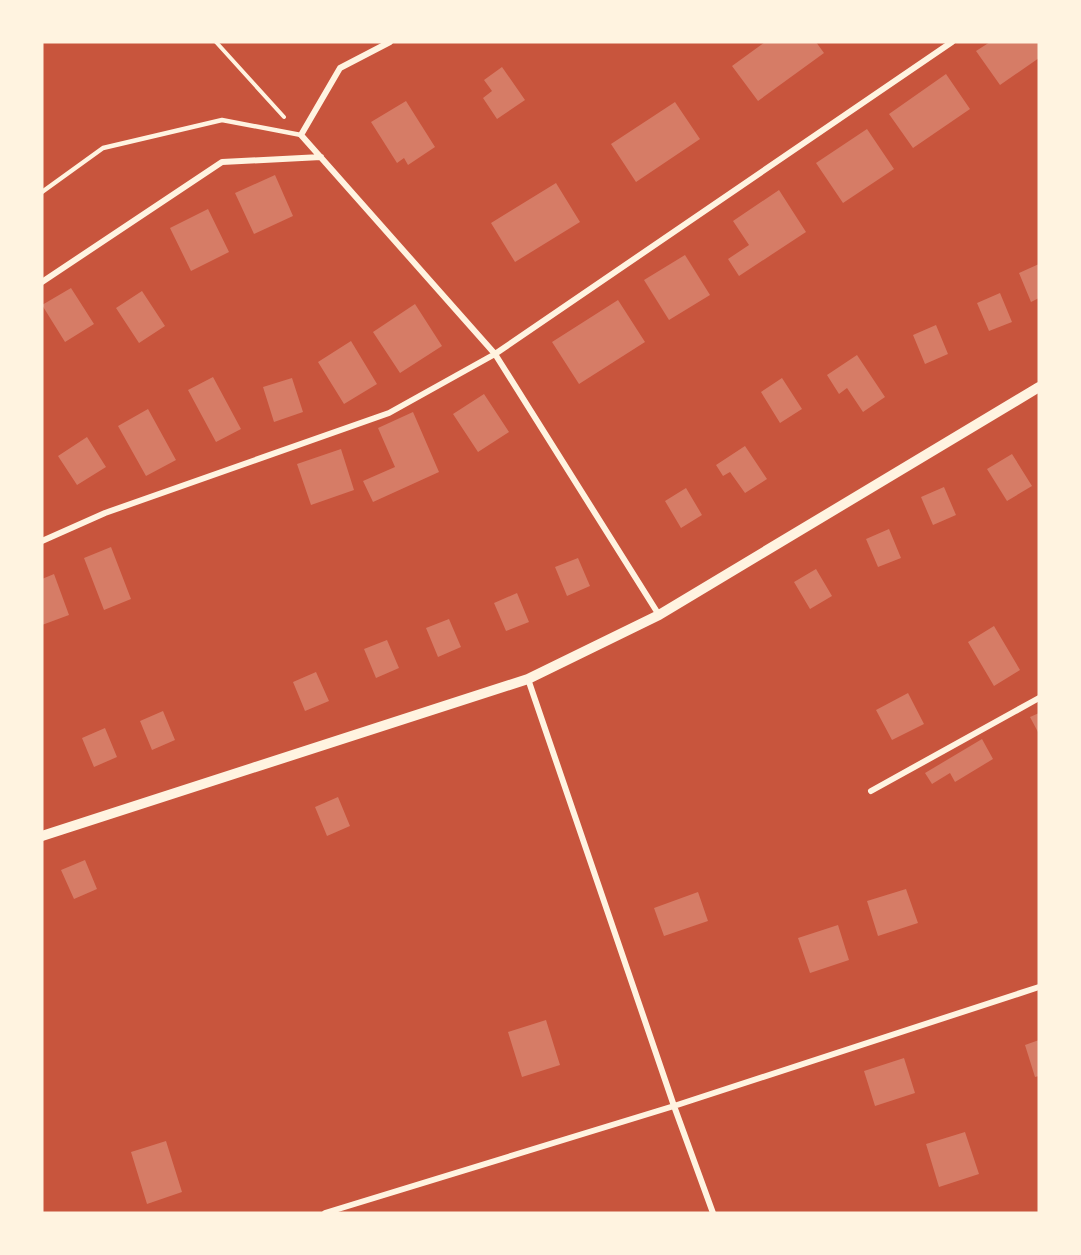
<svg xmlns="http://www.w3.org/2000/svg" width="1081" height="1255" font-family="'Alegreya Sans',sans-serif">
	<rect width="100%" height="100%" fill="#c8553d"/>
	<!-- building -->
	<path fill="#d67c66" d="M765,42H816L824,53L758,101L732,66Z
		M990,42H1039V58L1000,85L976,51Z
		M502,67L525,100L497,119L483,98L492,91L484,80Z
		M946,74L970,109L913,148L889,114Z
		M406,101L435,147L408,165L404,158L397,163L371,122Z
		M675,102L700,139L636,182L611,144Z
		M867,129L894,169L843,203L816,163Z
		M275,175L293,216L254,234L235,193Z
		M556,183L580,222L515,262L491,223Z
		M779,190L806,232L739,276L728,259L749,245L733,221Z
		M208,209L229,252L191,271L170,228Z
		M685,255L710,295L669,320L644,280Z
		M1039,264V298L1031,302L1019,273Z
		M71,288L94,324L65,342L42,305Z
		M142,291L165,326L139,343L116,308Z
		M1000,293L1012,322L989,331L977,303Z
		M618,300L645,342L579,384L552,342Z
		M415,304L442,346L400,373L373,332Z
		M936,325L948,354L925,364L913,335Z
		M351,341L377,384L344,404L318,362Z
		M857,355L885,397L863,412L847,388L839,394L827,375Z
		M213,377L241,429L216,442L188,390Z
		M292,378L303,412L274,422L263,387Z
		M782,378L802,409L780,423L761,392Z
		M484,394L509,432L478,452L453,414Z
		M148,409L176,460L146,476L118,426Z
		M413,412L439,472L373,502L363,481L395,467L378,428Z
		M87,437L106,467L77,485L58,456Z
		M745,446L767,479L745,493L730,472L723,476L716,465Z
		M341,449L354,490L311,505L297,464Z
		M1012,454L1032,486L1007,501L987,469Z
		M944,487L956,515L933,525L921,497Z
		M686,488L702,515L681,528L665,501Z
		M889,529L901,558L878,567L866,539Z
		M111,547L131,599L104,610L84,558Z
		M578,558L590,586L567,596L555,567Z
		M816,569L832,596L810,609L794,582Z
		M54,574L69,615L42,625V579Z
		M517,593L529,622L506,631L494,603Z
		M449,619L461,647L438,657L426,628Z
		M994,626L1020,670L994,686L968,642Z
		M387,640L399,668L376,678L364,649Z
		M316,672L329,701L305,711L293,682Z
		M908,693L924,724L892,740L876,710Z
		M163,711L175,740L152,750L140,721Z
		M1039,713V734L1030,717Z
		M105,728L117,757L94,767L82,738Z
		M982,739L993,759L955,782L950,773L932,784L925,773Z
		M338,797L350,826L327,836L315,807Z
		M85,860L97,889L74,899L61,870Z
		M906,889L918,923L878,936L867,901Z
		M698,892L708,921L664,936L654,908Z
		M838,925L849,960L810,973L798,938Z
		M546,1020L560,1065L522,1077L508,1032Z
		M1039,1040V1076L1035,1077L1025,1045Z
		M904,1058L915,1093L875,1106L864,1071Z
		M965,1132L979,1174L939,1187L926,1144Z
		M166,1141L182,1192L147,1204L131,1152Z"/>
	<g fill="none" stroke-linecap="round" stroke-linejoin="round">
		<!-- path -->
		<path stroke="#fff3e0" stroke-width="4" d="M216,42L284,117"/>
		<!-- service -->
		<path stroke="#fff3e0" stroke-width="4.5" d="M42,192L103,148L222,120L301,135"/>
		<!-- minor -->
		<path stroke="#fff3e0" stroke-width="6" d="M390,42L340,68L301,135L495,354L659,615
			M42,282L222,162L321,157
			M42,541L105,513L389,413L495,354L952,42
			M528,679L674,1106L713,1213
			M871,791L1039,698
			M325,1213L674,1106L1039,987"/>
		<!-- tertiary -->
		<path stroke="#fff3e0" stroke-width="10" d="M42,836L528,679L659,615L1039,387"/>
	</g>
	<!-- border -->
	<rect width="1081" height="1255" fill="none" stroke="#fff3e0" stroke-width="87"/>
</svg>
